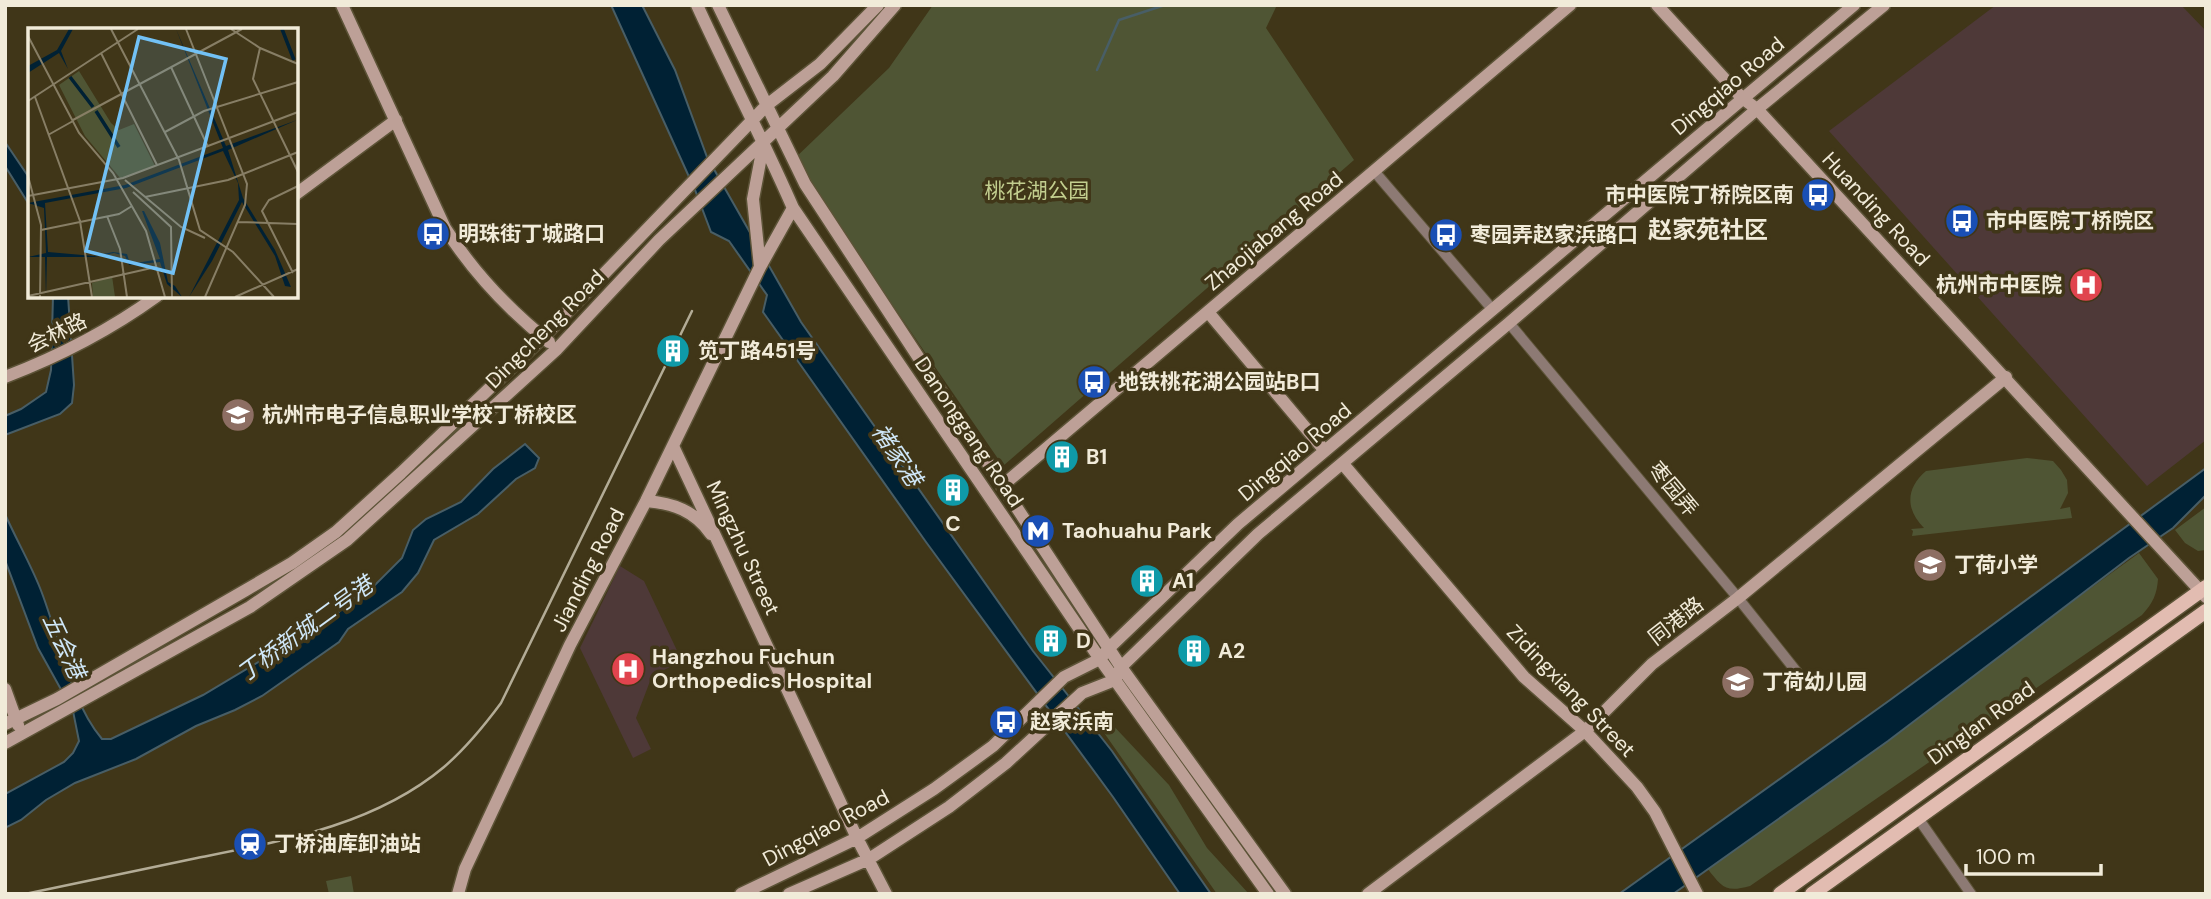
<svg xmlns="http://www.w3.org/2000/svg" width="2211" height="899" font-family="'DM Sans','Noto Sans SC',sans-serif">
	<rect width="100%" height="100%" fill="#403618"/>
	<!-- medical -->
	<path fill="#4e3938" d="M1996,5H2181L2206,31V440L2147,486L1829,131Z
		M620,566L644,581L682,661L652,676L636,718L651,749L633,758L580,648Z"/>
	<!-- green -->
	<path fill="#4f5534" d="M933,5H1277L1266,28L1354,160L1003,466L793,160L889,68Z
		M2027,458L2053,461L2061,470L2067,480L2068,493L2060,509L2070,507L2072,518L1912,536L1913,531L1911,529L1924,528C1905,509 1906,488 1926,471Z
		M2206,507V550L2198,551L2185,543L2175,530Z
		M2139,553L2158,579C2157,594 2153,603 2142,615L1750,886C1725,893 1722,887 1707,868Z
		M1109,721L1169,785L1207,848L1249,894H1217L1100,727Z
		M351,876L354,894H329L326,881Z"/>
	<!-- water -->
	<path fill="#002134" stroke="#485e66" stroke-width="2" d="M611,5H642L675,70L707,157L801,322L1033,651L1112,751L1211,894H1180L1113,797L926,542L763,312L767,295L729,241L711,232L695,190Z
		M5,142L30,179V206L5,166Z
		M53,296H68L74,385L72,403L60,414L5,435V416L21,409L46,392L51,370Z
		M525,444L539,458L535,468L516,479L478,514L434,540L418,573L402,592L348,629L339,642L262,696L235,710L196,726L136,759L75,783L46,800L21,820L5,828V794L64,762L73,753L79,741L73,711L38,648L5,560V514C16,539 30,563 40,588C59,635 69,700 102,739H111L203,695L332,618L366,588L375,585L402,558L413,530L426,519L461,502L493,469Z
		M2206,468V495L2173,528L2129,558L1888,741L1673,894H1619L1890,700Z"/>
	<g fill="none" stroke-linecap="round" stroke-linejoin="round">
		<!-- stream -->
		<path stroke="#485e66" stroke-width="2.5" d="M1097,70L1119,20L1165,5"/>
		<!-- street casing -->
		<g stroke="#5c5337" stroke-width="12">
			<path id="street" d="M1374,171L1493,310
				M1509,323L1738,598L1804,681
				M1918,818L1971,894"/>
		</g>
		<!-- secondary casing -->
		<g stroke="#5c5337" stroke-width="15">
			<path id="secondary" d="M342,5L445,228C473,272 509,310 549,342
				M697,5C728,73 763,139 793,208L1100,659L1268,894
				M718,5L805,184L1121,667L1285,894
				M1657,5L1742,98L1757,109L2206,597
				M296,194L396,120
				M760,267L753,199L764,141
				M1208,312L1325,451
				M5,377C60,356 110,330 157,296
				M673,446L857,838L886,894
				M1343,464L1524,677L1585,731L1637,787L1655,812L1697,894
				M1002,486L1570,5
				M646,501C673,503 695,511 711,534
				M5,689L18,725
				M5,724L57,699L246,590L292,563L336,532L401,473L543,337L767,105L820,64L878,5
				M5,743L250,607L347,540L557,349L659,240L833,76L895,5
				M458,894L465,869L570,645L646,501L760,267L793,208
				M741,894L857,838L934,789L993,746L1064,677L1100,659L1109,648L1238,524L1854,5
				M789,894L869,859L949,807L1006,763L1082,693L1115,680L1121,667L1258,534L1509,323L1757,109L1884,5
				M1368,894L1585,731L1652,664L1738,598L2006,377"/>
		</g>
		<!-- primary casing -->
		<g stroke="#5c5337" stroke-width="17">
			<path id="primary" d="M1780,894L2206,587
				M1812,894L2206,611"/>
		</g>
		<!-- street -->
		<use href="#street" stroke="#8d7a74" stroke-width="10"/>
		<!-- secondary -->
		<use href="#secondary" stroke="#bda097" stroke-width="12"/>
		<!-- primary -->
		<use href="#primary" stroke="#e2bcb1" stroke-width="14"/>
		<!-- rail -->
		<path stroke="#b3ac96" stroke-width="2.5" d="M25,894C82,882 139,870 197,858C283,841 375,825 444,767C466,748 484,726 501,703L692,311"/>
	</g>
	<!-- icons -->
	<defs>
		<g id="bus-disc" transform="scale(1.75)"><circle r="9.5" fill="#1a4fb4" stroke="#403618"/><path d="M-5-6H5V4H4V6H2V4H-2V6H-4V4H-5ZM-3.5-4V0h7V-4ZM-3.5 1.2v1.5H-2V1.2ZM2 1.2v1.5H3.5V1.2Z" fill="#fff"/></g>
		<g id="hospital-disc" transform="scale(1.75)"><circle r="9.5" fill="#e0444e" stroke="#403618"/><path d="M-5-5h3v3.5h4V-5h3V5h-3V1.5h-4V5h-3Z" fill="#fff"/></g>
		<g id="building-disc" transform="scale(1.75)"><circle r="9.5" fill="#0f9aa8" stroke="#403618"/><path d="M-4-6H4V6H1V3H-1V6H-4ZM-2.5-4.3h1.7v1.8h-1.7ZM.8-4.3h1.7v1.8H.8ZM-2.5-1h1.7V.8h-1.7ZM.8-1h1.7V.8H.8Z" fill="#fff"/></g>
		<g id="school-disc" transform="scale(1.75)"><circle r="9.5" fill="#8d6e63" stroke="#403618"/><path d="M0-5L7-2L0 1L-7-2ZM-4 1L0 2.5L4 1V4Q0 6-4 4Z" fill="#fff"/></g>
		<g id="metro-disc" transform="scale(1.75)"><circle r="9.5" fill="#1a4fb4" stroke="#403618"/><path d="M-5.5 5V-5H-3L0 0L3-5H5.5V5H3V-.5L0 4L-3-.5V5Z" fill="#fff"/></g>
		<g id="station-disc" transform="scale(1.75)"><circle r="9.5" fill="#1a4fb4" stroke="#403618"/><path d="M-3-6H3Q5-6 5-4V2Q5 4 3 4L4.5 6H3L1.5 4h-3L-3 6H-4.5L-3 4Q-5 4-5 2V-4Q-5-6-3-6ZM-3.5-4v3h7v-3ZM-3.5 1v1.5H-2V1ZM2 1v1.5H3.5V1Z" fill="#fff"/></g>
	</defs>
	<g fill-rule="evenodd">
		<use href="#bus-disc" x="1818" y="195"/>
		<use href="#bus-disc" x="1962" y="221"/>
		<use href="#bus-disc" x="433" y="234"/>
		<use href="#bus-disc" x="1446" y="235"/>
		<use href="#hospital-disc" x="2086" y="285"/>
		<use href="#building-disc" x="673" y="351"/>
		<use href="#bus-disc" x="1094" y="382"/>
		<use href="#school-disc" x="238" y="415"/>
		<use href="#building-disc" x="1062" y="457"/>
		<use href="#building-disc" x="953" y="490"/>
		<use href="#metro-disc" x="1038" y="531"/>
		<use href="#school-disc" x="1930" y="565"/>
		<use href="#building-disc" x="1147" y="581"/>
		<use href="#building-disc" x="1051" y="641"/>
		<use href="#building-disc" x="1194" y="651"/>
		<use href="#hospital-disc" x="628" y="669"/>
		<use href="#school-disc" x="1738" y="682"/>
		<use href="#bus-disc" x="1006" y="722"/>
		<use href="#station-disc" x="250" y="844"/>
	</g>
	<g text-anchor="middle" stroke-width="7" stroke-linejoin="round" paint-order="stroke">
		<!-- street labels -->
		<g font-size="21" fill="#f1ebd9" stroke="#403618">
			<text transform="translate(1728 86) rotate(-40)" y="7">Dingqiao Road</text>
			<text transform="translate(1876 209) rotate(47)" y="7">Huanding Road</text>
			<text transform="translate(1274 231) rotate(-40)" y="7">Zhaojiabang Road</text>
			<text transform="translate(545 329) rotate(-45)" y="7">Dingcheng Road</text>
			<text transform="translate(57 333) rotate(-26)" y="7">会林路</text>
			<text transform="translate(969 432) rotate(56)" y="7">Danonggang Road</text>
			<text transform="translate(1295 452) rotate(-40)" y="7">Dingqiao Road</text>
			<text transform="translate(1673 489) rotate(50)" y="7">枣园弄</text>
			<text transform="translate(743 548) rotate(65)" y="7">Mingzhu Street</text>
			<text transform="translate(588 570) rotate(-63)" y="7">Jianding Road</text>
			<text transform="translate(1676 621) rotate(-38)" y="7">同港路</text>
			<text transform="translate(1571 691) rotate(46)" y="7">Zidingxiang Street</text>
			<text transform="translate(1981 723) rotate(-36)" y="7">Dinglan Road</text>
			<text transform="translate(826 828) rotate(-28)" y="7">Dingqiao Road</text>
		</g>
		<!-- park labels -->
		<g font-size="21" fill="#c2ce8e" stroke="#403618">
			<text x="1037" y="198">桃花湖公园</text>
		</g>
		<!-- poi labels -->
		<g font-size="21" font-weight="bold" fill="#f1ebd9" stroke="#403618" text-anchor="start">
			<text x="1794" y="202" text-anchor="end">市中医院丁桥院区南</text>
			<text x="1986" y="228">市中医院丁桥院区</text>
			<text x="458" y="241">明珠街丁城路口</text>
			<text x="1470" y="242">枣园弄赵家浜路口</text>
			<text x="2062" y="292" text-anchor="end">杭州市中医院</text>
			<text x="698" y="358">笕丁路451号</text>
			<text x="1118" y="389">地铁桃花湖公园站B口</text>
			<text x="262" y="422">杭州市电子信息职业学校丁桥校区</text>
			<text x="1086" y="464">B1</text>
			<text x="953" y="531" text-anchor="middle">C</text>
			<text x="1062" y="538">Taohuahu Park</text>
			<text x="1954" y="572">丁荷小学</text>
			<text x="1172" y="588">A1</text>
			<text x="1076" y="648">D</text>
			<text x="1218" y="658">A2</text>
			<text x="652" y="664">Hangzhou Fuchun<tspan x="652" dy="24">Orthopedics Hospital</tspan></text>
			<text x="1762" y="689">丁荷幼儿园</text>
			<text x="1030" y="729">赵家浜南</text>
			<text x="274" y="851">丁桥油库卸油站</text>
		</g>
		<!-- water labels -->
		<g font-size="23" font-style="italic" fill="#cfe7f8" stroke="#403618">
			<text transform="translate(897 455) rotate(56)" y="8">褚家港</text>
			<text transform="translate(305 629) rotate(-36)" y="8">丁桥新城二号港</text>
			<text transform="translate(64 646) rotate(65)" y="8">五会港</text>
		</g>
		<!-- quarter labels -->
		<g font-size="24" font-weight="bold" fill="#f1ebd9" stroke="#403618">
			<text x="1708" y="238">赵家苑社区</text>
		</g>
	</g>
	<!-- overview -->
	<g transform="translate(28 28)">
		<rect width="270" height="270" fill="#403618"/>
		<path d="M51,43L83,95L91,102L106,96L127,138L93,151L57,108L31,57ZM84,248L87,269H65L64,255Z" fill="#4f5534"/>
		<path d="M41,1H45L33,23L40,41L31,25L0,45V38L29,22ZM148,1L198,118L269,92L200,122L215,170L247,222L263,259L257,258L247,228L214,174L184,233L161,269L211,172L210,155L195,123L98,160L17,175L20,224L66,228L85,224L99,226L102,236L132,231L114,183H116L132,215L140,254L147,258L154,269L139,256L132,234L101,237L97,228L86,225L66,229H19L18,269L17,229H0L18,225L16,180L0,175L97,157L195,120Z" fill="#002134"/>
		<path fill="none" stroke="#002134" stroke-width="3.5" d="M254,1L266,32M42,49L65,79M68,83L91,119"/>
		<path fill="none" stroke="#877e65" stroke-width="2" d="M83,1L151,132L172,202L205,224L246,269M158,1L219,156L217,177L177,269M203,1L232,20L270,36M0,8L51,105L85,145L118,203L137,269M232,20L225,51L270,144M73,25L129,137M143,39L180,119M7,69L52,193L64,269M0,73L110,1M45,92L214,1M137,104L176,83L270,54M20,107L45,93M0,148L13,197L12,269M97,152L153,199L177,210M105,164L143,199L144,269M0,168L95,150L270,84M117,169L200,152L270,124M79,188L92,221L99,269M210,194L270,196M13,202L91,186L104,178M265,245L234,183L241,172L270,158M0,268L128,239M207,269L270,241"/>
		<path fill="#72c1f5" fill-opacity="0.15" stroke="#72c1f5" stroke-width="3.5" d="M111,9L198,31L145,245L58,223Z"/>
		<rect width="270" height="270" fill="none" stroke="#f1ebd9" stroke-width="3.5"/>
	</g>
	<!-- border -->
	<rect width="2211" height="899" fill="none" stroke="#f1ebd9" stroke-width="14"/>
	<!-- scale -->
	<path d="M1966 864v10h135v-10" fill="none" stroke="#f1ebd9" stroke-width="3.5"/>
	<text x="1976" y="864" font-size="21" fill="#f1ebd9" stroke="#403618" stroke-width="5" paint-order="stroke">100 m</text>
</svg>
